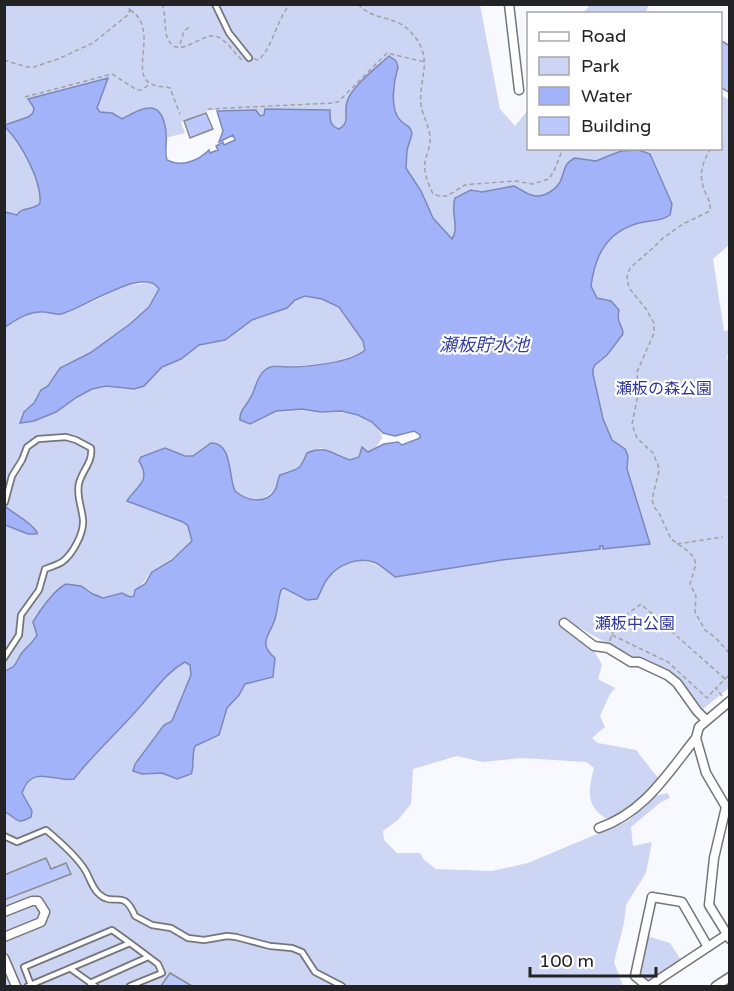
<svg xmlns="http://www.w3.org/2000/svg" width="734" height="991" font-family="'Varela Round','Noto Sans JP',sans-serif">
	<rect width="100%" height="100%" fill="#f8f9fe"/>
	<!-- green -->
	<path fill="#ccd5f3" d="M4,5H480L500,109L515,126L528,110V148H720L721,95L729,100V245L713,259L724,331L730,330L729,355L727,356L730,369V496L724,497H730L729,688L703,709L670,671L643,658L632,657L578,627L574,635L592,647L602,665L598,679L615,688L610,694L600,716L605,727L592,738L598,743L636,750L658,778C645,798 630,810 609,820C585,807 588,791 594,768L586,762L521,758L483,762L457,756L413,769L411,804L398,820L383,831L384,840L397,853H420L424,860L436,869L492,871L528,863L628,821L654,796L668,793L670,798L661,802L631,827L633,846L652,842L646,873L626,905L624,923L614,962L623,986H5V812L18,822L26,801L22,793C26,781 37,772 50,776C53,777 56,780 59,780C63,780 70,778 74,779C94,755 114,734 135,712C152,694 163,673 185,662L190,665L191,675L172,721L164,725L135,763L142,774L162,773L177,779L191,774C194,765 191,756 195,746L219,736L227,708L245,684L274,675L275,658C257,643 270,636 275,619C278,609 278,600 280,590L284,588L307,600C312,597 319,593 322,589C325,585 326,580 329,576C351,551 373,560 395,577L502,560L600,549V546H603V549L650,544L627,469L628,456L625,449L612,440L603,419L593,374V369L595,365L607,355L623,334C623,328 617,325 617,319C617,315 618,311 618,307L608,301L596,298L591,286C596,247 615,223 657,221L650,154L639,150L621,151L601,160L596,161L580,158L563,171C562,186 547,200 531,195C525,194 519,189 514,186L482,192L473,189L457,196C450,212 460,226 452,240L433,218L406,168V150L412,134C411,125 405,126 400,120C389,108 394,80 398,66L346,116L344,126L339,129C329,125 330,119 329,110L265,109L264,115L259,116L255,110H210L181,122L185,133L165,138L140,110L122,119L112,113L101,112L97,108L108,79L30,102L34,108L33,113L28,117L6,125V128C21,144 42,181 40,203C38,205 17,215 13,215L4,212Z
		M590,5V4L649,5L645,13H583Z
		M152,282L159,289L149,307L130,324L90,353L60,368L48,386L41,390L37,400L21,415L34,421L61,409L77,397L92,389L106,386L126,389L144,386L162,367L199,345L225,340L252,320L287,308L295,300L305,296L322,299L339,307L363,341L365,350L360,354L328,363L289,367L275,365L260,375L252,396L240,414L250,424C261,420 269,412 280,410C293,408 305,410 318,411C340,413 375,410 382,438L375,449L368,452L362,447L359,456L350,460L321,448L307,453C301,466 303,469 287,473C272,492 260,513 235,491L225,450L211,443L193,456L179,454L139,461C148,477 141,487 128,498L133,504L183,522L188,526L192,541C181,554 167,561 154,570C146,576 144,585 135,590L134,596L130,597L122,593C106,595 102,602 88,589L54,592L33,624L37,635C33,643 26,647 21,654C15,664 17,666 5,671L4,525L18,530L35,529C26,518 15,515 4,506L5,327L31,312L61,314L99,299L120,287Z
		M647,936L670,943L681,960L647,982L640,979L639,973Z"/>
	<!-- water -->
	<path fill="#a2b3f9" stroke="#7c88b9" stroke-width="1.5" d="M389,56L396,61L398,67C394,80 389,108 400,120C405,126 411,125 412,134L407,150L406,168L421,191L433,218L452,239C460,227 450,212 455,198L471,190L482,192L514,186C520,189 525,193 531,195C543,199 559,189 562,177C565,168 565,163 575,158L596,161L621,151L639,150L650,154L672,204L670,215C660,222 651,220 639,223C606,232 595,256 591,286L597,298L611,301L619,310C616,324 623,324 623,334L607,355L595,365L593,369V374L603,419L612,440L625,449L628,456L627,469L650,544L603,549V546H600V549L502,560L395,577C389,572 383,567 376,563C360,556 338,564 328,578C323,584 321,592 317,599L307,600L284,588L281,590C278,599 278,609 275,619C270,635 257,643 275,658L273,677L245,684L239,695L227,708L219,735L195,746C191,756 195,766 191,774L177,779L162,773L142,774L133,771L135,764L164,725L172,721L191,675L190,665L185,662C164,674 153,693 137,710C116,734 93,754 74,779C55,783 32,763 22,793L32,811L31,817C15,826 18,818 5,812V671C17,666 15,664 21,654C26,647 33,643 37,635L33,622C40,610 54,590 66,584L81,586L93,594L103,598L122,593L130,597L134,596L135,590L145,584L152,572L172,560L192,541L188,526L183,522L127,501C136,486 152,482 139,461L141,457L165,448L185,456H193L211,443C233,443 228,476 235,491C246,501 266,505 275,490C278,485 277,480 280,475C299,468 299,472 307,453C326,445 332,454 350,460L359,457L362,447L368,452L384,444L398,442L402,445L420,438V435L414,431L395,436L383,433L372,422L358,415L341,411L321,412L302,409L276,411L250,424L240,420C239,410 248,404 252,395C256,387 257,376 265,370C272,364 278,367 287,367C306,367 351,363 365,350L363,341L339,307L322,299L305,296L295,300L287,308L252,320L225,340L199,345L181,359L162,367L144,386L134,389L106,386L92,389L77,397L56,412L34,421L20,423L24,412L34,403L41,390L48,386L60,368L90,353L130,324L149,307L159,289C146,264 81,310 61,314C55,315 49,312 43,312C28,311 16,320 5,327V212L17,215C22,206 34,211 40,203C42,181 21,143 6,128L5,125L28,117L33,113L34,108L28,99L108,78L97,108L100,112L112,113L122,119C130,115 140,108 149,108C166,107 167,135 166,146C166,152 165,154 167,160C182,168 199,160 209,150L210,153L218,150L216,146L223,142L224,145L235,140L233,135L219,142L223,131L217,111L256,110L260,116L264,115L265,109L330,110C330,119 329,125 339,129C352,122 342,112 348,99C354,85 377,67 389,56Z
		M5,506C16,516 28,519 37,532V534H28L5,525Z"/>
	<!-- building -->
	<path fill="#bac8fd" stroke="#8a8b8f" stroke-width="1.5" d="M720,40L730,46V93L720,87Z
		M206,113L213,129L190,138L184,121Z
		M46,858L51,869L66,863L71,874L4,900V875Z
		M170,973L192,986H161Z"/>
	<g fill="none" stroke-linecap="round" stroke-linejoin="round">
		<!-- lane casing -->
		<g stroke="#75767a" stroke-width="8">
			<path id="lane" d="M215,4L229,33L249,58
				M4,658L19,635L21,615L39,590L45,569C51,567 57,565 62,562C73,554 84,533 83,520C82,507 76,496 79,483C83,469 93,462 91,448L76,440L66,437L38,439L27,447L22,460L12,476L5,502
				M4,836L17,842L46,830C58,840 77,857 85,870C90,878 92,888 99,894C114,908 123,887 135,916L152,925L171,928L188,938L204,940L227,936L236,937L270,946L292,948L302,952L315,972L342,986
				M71,969L95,986
				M90,983L148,957
				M31,985L24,967L112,930L130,943
				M28,986L130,943L158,964L162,973L130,986"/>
		</g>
		<!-- street casing -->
		<g stroke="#75767a" stroke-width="11">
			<path id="street" d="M509,4L519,90
				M564,623L594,646L608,648L631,662H639L667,675L677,683L697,711L706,720
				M696,738L706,773L726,807L714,858L709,905L730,939
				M599,828C645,812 667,774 696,738L699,727L730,701
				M4,912L32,901H38L45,912L41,922L4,937
				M4,958L16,986
				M647,986L635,976L652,897L682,902L708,947
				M649,986L726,935
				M716,986L730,977"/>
		</g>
		<!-- path -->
		<path stroke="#a1a1a5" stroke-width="1.5" stroke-dasharray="4.5 3" stroke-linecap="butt" d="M162,4C167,16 163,32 169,41C179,59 202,33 215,36C225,38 235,54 243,61
			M358,4C371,20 396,16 410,31C436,59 418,77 421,105C423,117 431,129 430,141C430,147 427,153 426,158C422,170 428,183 433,194L439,196H447L465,185L473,184L516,181L532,184L549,179L554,171L563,148
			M130,10C160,28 129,73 151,84C157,87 164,86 170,88L180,114
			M180,44L184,31L191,26
			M254,59L259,60C274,44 276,21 290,4
			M4,60L27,67H34L58,59L93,43L129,14L130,4
			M25,97L112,74L137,90H141L150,84
			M208,109L333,103L338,102L387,53L425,62
			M720,113V128
			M711,148C702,163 698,175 705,192C708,198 711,204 710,211L683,224L663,238L654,247L630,268L627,277L629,288L646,309L654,323V333L637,372L638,395L632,424L637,438L653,453L658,465L659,471L652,499L654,507L659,513L671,539L689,552L694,558L696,564L690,584L696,596L695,612L705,630L716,638L730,654
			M677,544L723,537
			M612,635L668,662L707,698L716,688
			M610,641C614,623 627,614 641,604L725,679
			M722,696L716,688L730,674"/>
		<!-- lane -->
		<use href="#lane" stroke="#fff" stroke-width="4.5"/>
		<!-- street -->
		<use href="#street" stroke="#fff" stroke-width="8"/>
	</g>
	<g text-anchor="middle" stroke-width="4.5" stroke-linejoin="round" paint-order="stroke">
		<!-- park labels -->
		<g font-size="16" fill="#2d3697" stroke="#fff">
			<text x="664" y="394">瀬板の森公園</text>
			<text x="635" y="629">瀬板中公園</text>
		</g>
		<!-- water labels -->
		<g font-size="18" font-style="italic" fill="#343fa1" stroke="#fff">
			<text x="484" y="351">瀬板貯水池</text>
		</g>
	</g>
	<!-- border -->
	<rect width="734" height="991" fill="none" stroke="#232325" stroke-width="12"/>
	<!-- legend -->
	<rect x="527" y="12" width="195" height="138" fill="#ffffff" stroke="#a7a7a8" stroke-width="1.5"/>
	<rect x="539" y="32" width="30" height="9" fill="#ffffff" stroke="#a7a7a8" stroke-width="1.5"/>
	<text x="581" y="42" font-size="18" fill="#232325">Road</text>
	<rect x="539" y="57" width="30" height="18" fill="#ccd5f3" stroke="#a7a7a8" stroke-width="1.5"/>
	<text x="581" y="72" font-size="18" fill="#232325">Park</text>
	<rect x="539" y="87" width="30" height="18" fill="#a2b3f9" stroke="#a7a7a8" stroke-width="1.5"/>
	<text x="581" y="102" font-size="18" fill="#232325">Water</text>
	<rect x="539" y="117" width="30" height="18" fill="#bac8fd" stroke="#a7a7a8" stroke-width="1.5"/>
	<text x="581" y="132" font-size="18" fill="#232325">Building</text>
	<!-- scale -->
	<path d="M530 967v9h126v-9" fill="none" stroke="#232325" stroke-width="3"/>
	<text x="539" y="967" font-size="18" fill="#232325" stroke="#ffffff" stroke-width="4.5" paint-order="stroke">100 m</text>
</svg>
